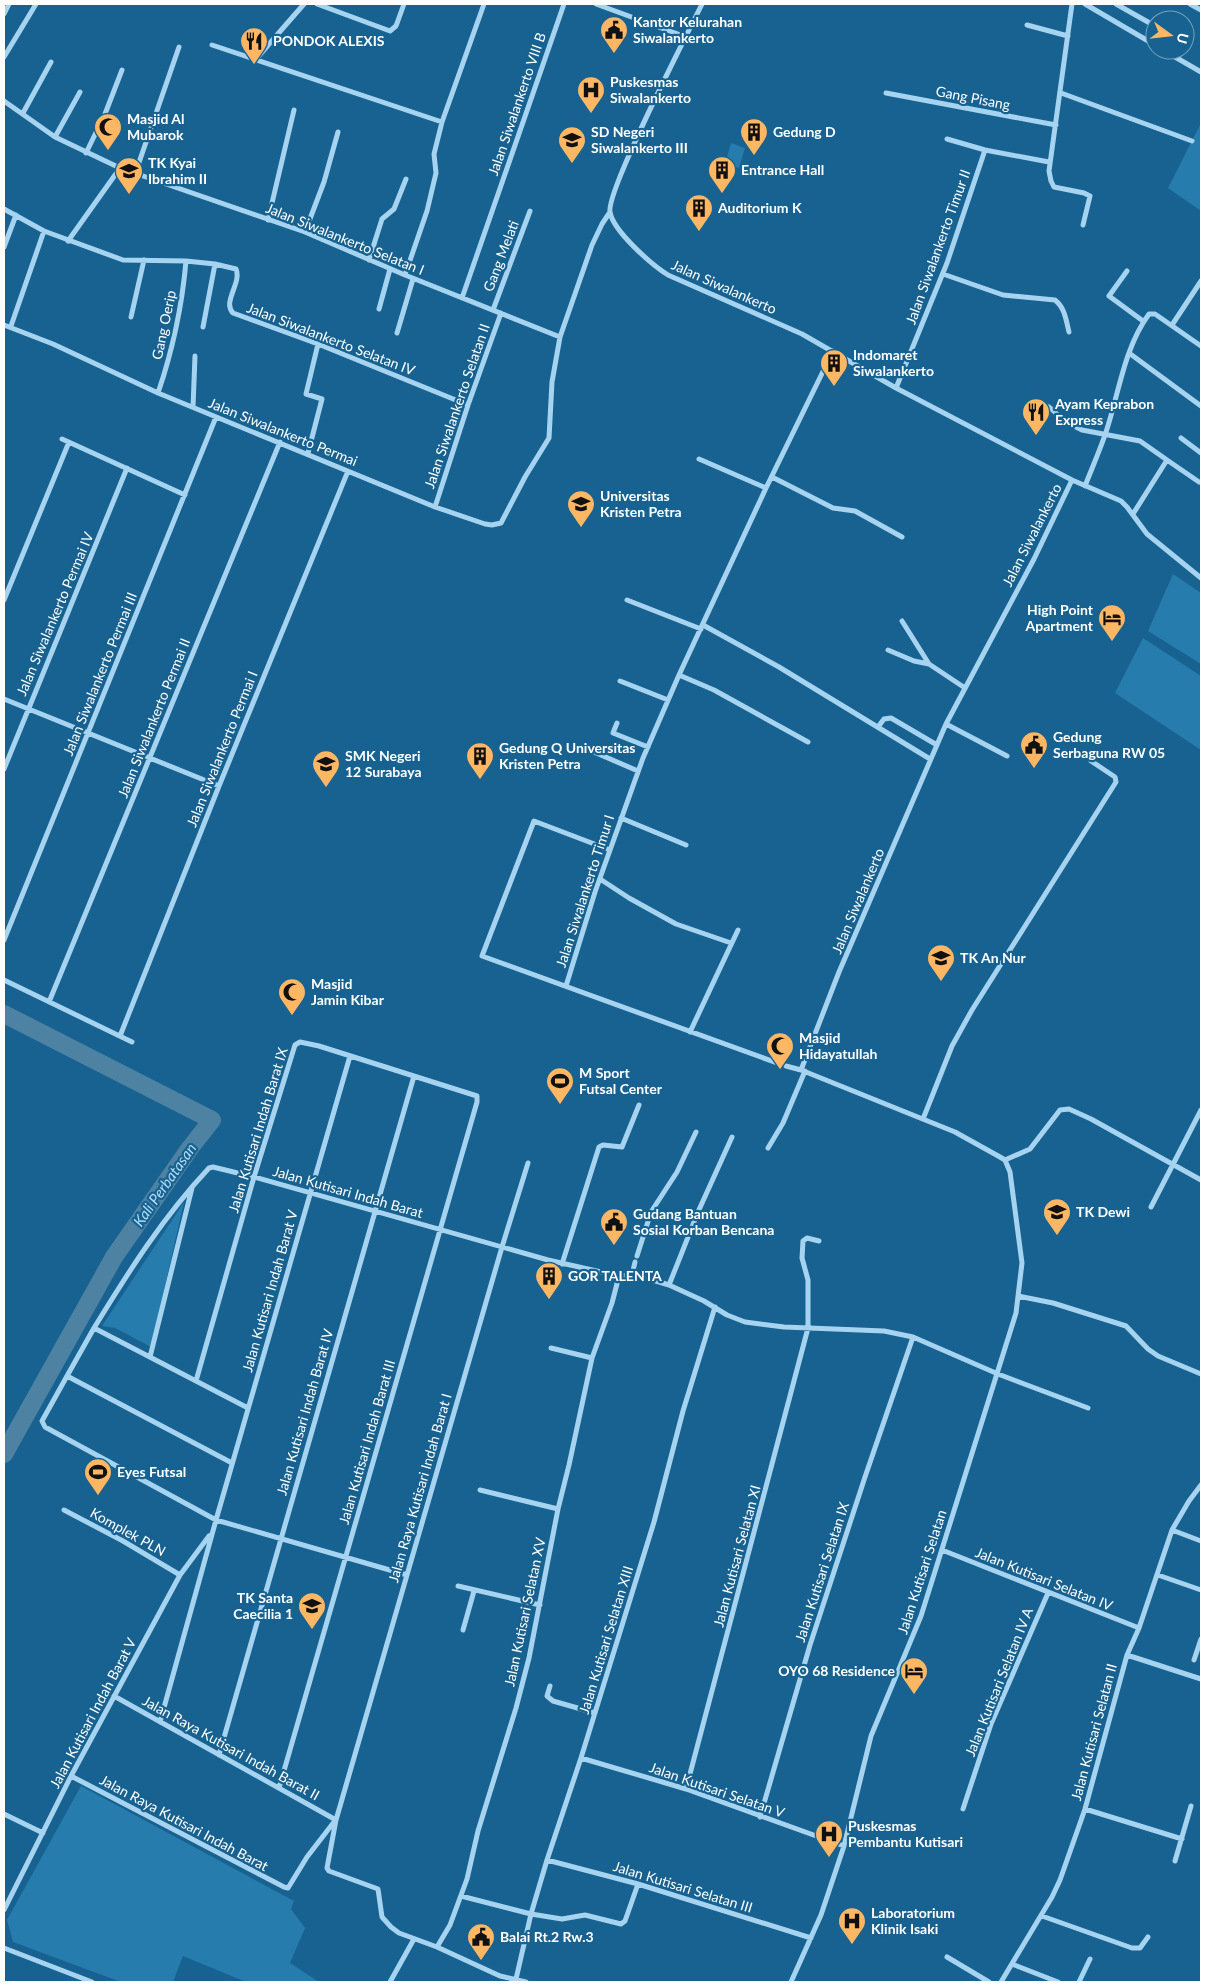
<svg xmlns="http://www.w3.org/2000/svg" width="1205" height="1986" font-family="Lato,sans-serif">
	<rect width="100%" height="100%" fill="#176291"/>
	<!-- green -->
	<path fill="#277cae" d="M1201,123V211L1168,188Z
		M731,143L745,148L739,168L725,164Z
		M1173,574L1201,593V664L1148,631Z
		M1143,638L1201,676V750L1115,693Z
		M184,1202L151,1347L115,1328L102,1326Z
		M81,1786L294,1901L291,1909L305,1928L290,1963L319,1982H246L183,1956L173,1982H121L13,1942L7,1920Z"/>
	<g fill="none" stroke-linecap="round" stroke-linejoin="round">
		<!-- river -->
		<path stroke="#4e82a3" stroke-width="18" d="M4,1014L212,1120L190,1148L114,1257L4,1454"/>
		<!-- street -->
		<path stroke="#a6d4f0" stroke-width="5" d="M317,4L390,31L396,26L404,4
			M596,4L686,37
			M702,4C688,33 606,191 610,212C613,231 652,265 668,275L802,334L896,388L1072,480L1121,501L1127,507L1147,534L1201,578
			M1072,4L1049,171L1051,181L1054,187L1084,193L1090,196L1083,225
			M1085,4L1155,45
			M1116,4L1155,26
			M1190,4L1201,10
			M4,14L9,4
			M1027,25L1068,36
			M212,45L442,122
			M1163,50L1201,72
			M4,57L36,4
			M256,59L304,4
			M886,93L1056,125
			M1061,93L1192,141
			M4,101L55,137L120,168L305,232L405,275L560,337
			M23,113L51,62
			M55,137L80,92
			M947,139L985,150L1049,162
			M86,153L105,114L122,70
			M135,174L179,47
			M4,209L44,231L123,260L186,261L215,264L236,269C242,283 222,302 233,313L318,344L468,405
			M268,220L294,110
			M305,232L324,182L338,132
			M68,241L120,168
			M4,247L16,215
			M369,260L382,219L394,209L406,179
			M1127,271L1109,296L1143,321
			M943,274L1003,295L1055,300C1065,308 1066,320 1069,332
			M405,275L427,211L436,173L434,154L442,122L484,4
			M462,298L564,4
			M379,309L390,269
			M493,310L530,211
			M131,317L144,260
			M4,325L53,344L158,393L435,507L485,524L492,525L501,523L525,477L549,438L552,382L560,337L592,245L602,224L610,212
			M1172,325L1201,281
			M11,326L44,231
			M203,327L215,264
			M397,333L413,279
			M1129,353L1201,406
			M896,388L947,263L985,150
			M158,393C173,349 182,307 186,261
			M193,407L195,356
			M1049,407L1066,422L1082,430L1140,441L1167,460L1133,514
			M1181,438L1201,453
			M62,439L185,495
			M308,453L322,399L306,394L318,344
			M699,459L766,488
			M1167,460L1199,482
			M772,477L833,508L855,511L902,537
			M1085,486C1092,468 1100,450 1106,432C1119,393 1124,348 1149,314H1155L1201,346
			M435,507L468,405L501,313
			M4,600L69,442
			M627,600L701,629
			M902,621L929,664L965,688
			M703,625L779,667L930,759
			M888,650L914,661L929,664
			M679,675L714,690L808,742
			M620,681L668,700
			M4,699L219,786
			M617,723L613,733L648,747
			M946,724L1007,756
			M878,727L884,719L891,718L937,745
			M594,752L638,771
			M4,769L127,468
			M621,818L686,845
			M610,850L534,821L482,956L780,1064
			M600,879L629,898L676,924L731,943
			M4,940L216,417
			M4,980L132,1042
			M566,986L595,892L643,758L679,675L766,488L833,351
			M49,1002L280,442
			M690,1032L738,930
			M120,1036L219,786L348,471
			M786,1066L801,1070
			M923,1119L952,1046L972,1010L1116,782L1115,777L1091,761
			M768,1148L783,1123L805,1071
			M1005,1160L1030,1149L1060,1110L1069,1109L1091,1119L1201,1180
			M1151,1207L1201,1110
			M637,1256L651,1212L677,1172L696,1132
			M562,1264L599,1147L603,1145L622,1147L639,1105
			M632,1275L635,1262
			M669,1285L698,1212L732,1137
			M1018,1296L1053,1303L1126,1326L1148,1349L1158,1356L1201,1374
			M94,1328C129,1271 163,1217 209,1168L213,1167L254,1177L548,1260L619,1276L632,1275L646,1278L669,1285L704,1301L727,1315L745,1322L784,1327L884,1331L913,1337L998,1374L1088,1408
			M551,1348L592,1358
			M150,1357L192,1188
			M67,1376L94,1328L248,1408
			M196,1381L254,1177L295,1045L300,1042L319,1046L477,1096V1102L279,1788
			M232,1463L67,1376L42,1421L45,1427L216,1520L407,1575
			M480,1490L558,1509
			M64,1510L123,1541L180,1575
			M1172,1530L1201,1541
			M942,1550L1139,1628
			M1158,1575L1201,1590
			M458,1586L540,1605
			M463,1630L474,1591
			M1127,1655L1201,1679
			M1194,1660L1201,1639
			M550,1686L547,1696L553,1701L595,1713
			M114,1696L336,1820
			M160,1722L216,1520L350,1056
			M219,1755L414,1076
			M581,1758L686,1789L844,1846
			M71,1776L284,1887L288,1888L307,1857L334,1822
			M686,1789L808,1328V1280L802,1258L803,1241L807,1238L819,1241
			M963,1809L991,1724L1048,1593
			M1085,1809L1182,1839
			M4,1814L43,1833
			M760,1817L810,1645L865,1477L913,1337
			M547,1860L638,1884L811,1938
			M1175,1861L1191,1806
			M461,1896L531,1914L562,1919L585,1915L621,1924L625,1921L638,1884
			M4,1910L71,1776L180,1575L209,1536
			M1042,1916L1132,1948H1140L1148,1937
			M437,1947L450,1925L467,1879L478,1831L516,1708L529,1658L558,1509L569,1465L592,1358L612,1303L619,1276
			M4,1948L92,1982
			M947,1957L989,1982
			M1012,1964L1058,1982
			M516,1979L531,1914L547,1860L581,1758L654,1522L683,1411L715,1307
			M390,1982L414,1939
			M526,1982L500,1976L437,1947L399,1933L391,1927L382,1917L378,1889L329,1871L327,1868L336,1820L502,1247L528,1163
			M791,1982L821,1915L844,1846L871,1736L921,1616L1016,1313L1022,1263L1010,1172L1005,1160L1000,1157L955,1132L801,1070L839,972L946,724L1034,559L1072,480
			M1001,1982L1052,1897L1060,1880L1085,1809L1127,1655L1139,1628L1172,1530L1189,1501L1201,1485
			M1079,1982L1090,1959"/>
	</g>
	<!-- icons -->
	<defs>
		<g id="civic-pin" transform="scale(1.4375)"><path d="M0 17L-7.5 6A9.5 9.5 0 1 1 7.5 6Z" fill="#ffb764" stroke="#176291"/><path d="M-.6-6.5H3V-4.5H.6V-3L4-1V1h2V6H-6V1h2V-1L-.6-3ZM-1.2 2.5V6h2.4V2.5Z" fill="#111"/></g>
		<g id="restaurant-pin" transform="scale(1.4375)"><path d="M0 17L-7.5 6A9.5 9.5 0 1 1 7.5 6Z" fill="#ffb764" stroke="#176291"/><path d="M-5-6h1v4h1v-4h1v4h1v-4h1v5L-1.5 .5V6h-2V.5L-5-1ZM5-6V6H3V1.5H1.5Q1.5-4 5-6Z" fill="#111"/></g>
		<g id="hospital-pin" transform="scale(1.4375)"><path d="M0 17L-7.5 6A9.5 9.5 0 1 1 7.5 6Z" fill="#ffb764" stroke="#176291"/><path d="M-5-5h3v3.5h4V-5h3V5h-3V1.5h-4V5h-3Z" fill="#111"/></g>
		<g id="mosque-pin" transform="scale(1.4375)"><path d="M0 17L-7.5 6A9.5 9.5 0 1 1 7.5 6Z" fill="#ffb764" stroke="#176291"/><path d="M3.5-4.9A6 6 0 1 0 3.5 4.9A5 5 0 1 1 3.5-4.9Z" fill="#111"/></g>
		<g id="building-pin" transform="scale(1.4375)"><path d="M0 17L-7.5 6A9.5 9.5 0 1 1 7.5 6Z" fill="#ffb764" stroke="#176291"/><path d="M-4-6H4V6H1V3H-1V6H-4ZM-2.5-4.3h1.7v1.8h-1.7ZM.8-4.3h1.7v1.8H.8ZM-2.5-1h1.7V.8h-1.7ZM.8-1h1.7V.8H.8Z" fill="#111"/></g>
		<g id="school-pin" transform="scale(1.4375)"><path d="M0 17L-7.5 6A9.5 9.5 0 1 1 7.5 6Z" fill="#ffb764" stroke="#176291"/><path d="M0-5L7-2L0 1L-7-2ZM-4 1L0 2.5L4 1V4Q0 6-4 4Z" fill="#111"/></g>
		<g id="university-pin" transform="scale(1.4375)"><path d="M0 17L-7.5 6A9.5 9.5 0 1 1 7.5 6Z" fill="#ffb764" stroke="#176291"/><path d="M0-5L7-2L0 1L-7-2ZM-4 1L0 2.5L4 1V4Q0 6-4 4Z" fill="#111"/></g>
		<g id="hotel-pin" transform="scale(1.4375)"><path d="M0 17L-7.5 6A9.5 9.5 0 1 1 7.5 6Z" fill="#ffb764" stroke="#176291"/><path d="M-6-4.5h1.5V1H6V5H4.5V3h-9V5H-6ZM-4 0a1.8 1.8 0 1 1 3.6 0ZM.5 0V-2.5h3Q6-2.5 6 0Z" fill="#111"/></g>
		<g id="stadium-pin" transform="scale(1.4375)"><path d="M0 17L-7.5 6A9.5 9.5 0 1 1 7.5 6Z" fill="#ffb764" stroke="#176291"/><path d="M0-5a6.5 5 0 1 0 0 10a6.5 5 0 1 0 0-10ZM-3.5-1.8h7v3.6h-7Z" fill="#111"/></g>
	</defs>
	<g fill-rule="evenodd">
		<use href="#civic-pin" x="614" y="30"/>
		<use href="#restaurant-pin" x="254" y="41"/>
		<use href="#hospital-pin" x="591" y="90"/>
		<use href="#mosque-pin" x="108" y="127"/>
		<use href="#building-pin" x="754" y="132"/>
		<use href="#school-pin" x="572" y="140"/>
		<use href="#building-pin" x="722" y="170"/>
		<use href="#school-pin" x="129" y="171"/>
		<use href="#building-pin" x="699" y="208"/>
		<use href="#building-pin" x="834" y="363"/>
		<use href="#restaurant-pin" x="1036" y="412"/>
		<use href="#university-pin" x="581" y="504"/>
		<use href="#hotel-pin" x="1112" y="618"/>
		<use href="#civic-pin" x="1034" y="745"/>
		<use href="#building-pin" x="480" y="756"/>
		<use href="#school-pin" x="326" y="764"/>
		<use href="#school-pin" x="941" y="958"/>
		<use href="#mosque-pin" x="292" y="992"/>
		<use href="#mosque-pin" x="780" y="1046"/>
		<use href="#stadium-pin" x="560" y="1081"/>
		<use href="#school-pin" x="1057" y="1212"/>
		<use href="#civic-pin" x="614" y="1222"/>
		<use href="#building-pin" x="549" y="1276"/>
		<use href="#stadium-pin" x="98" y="1472"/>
		<use href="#school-pin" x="312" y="1606"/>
		<use href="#hotel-pin" x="914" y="1671"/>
		<use href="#hospital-pin" x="829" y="1834"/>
		<use href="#hospital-pin" x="852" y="1921"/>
		<use href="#civic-pin" x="481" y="1937"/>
	</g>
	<g text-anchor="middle" stroke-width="4.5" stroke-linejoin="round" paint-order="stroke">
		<!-- poi labels -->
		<g font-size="14" font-weight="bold" fill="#fff" stroke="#176291" text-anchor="start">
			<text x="633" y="27">Kantor Kelurahan<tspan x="633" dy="16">Siwalankerto</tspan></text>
			<text x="273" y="46">PONDOK ALEXIS</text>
			<text x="610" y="87">Puskesmas<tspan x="610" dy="16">Siwalankerto</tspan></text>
			<text x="127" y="124">Masjid Al<tspan x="127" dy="16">Mubarok</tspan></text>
			<text x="591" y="137">SD Negeri<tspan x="591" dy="16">Siwalankerto III</tspan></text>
			<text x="773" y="137">Gedung D</text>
			<text x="148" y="168">TK Kyai<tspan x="148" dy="16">Ibrahim II</tspan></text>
			<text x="741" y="175">Entrance Hall</text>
			<text x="718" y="213">Auditorium K</text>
			<text x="853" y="360">Indomaret<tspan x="853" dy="16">Siwalankerto</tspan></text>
			<text x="1055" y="409">Ayam Keprabon<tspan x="1055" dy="16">Express</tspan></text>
			<text x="600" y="501">Universitas<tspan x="600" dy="16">Kristen Petra</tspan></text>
			<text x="1093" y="615" text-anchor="end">High Point<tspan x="1093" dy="16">Apartment</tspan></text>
			<text x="1053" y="742">Gedung<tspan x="1053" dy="16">Serbaguna RW 05</tspan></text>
			<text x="499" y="753">Gedung Q Universitas<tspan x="499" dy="16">Kristen Petra</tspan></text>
			<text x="345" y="761">SMK Negeri<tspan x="345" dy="16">12 Surabaya</tspan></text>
			<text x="960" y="963">TK An Nur</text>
			<text x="311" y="989">Masjid<tspan x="311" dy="16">Jamin Kibar</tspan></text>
			<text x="799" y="1043">Masjid<tspan x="799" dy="16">Hidayatullah</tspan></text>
			<text x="579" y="1078">M Sport<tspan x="579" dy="16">Futsal Center</tspan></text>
			<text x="1076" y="1217">TK Dewi</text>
			<text x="633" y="1219">Gudang Bantuan<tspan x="633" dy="16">Sosial Korban Bencana</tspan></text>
			<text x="568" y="1281">GOR TALENTA</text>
			<text x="117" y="1477">Eyes Futsal</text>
			<text x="293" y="1603" text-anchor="end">TK Santa<tspan x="293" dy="16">Caecilia 1</tspan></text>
			<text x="895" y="1676" text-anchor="end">OYO 68 Residence</text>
			<text x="848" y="1831">Puskesmas<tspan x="848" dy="16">Pembantu Kutisari</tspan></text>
			<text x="871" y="1918">Laboratorium<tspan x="871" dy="16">Klinik Isaki</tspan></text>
			<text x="500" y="1942">Balai Rt.2 Rw.3</text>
		</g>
		<!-- street labels -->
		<g font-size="14" fill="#fff" stroke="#176291">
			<text transform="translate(973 98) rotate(11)" y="5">Gang Pisang</text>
			<text transform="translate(517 104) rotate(-71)" y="5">Jalan Siwalankerto VIII B</text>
			<text transform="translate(345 239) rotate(22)" y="5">Jalan Siwalankerto Selatan I</text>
			<text transform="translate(938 247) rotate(-70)" y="5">Jalan Siwalankerto Timur II</text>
			<text transform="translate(501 256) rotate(-69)" y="5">Gang Melati</text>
			<text transform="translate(724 287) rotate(24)" y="5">Jalan Siwalankerto</text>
			<text transform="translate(164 325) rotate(-78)" y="5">Gang Oerip</text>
			<text transform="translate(331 339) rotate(21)" y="5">Jalan Siwalankerto Selatan IV</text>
			<text transform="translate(457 406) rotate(-71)" y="5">Jalan Siwalankerto Selatan II</text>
			<text transform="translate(283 432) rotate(22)" y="5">Jalan Siwalankerto Permai</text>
			<text transform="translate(1032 535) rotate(-63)" y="5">Jalan Siwalankerto</text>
			<text transform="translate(55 614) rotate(-67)" y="5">Jalan Siwalankerto Permai IV</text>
			<text transform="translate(100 674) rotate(-68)" y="5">Jalan Siwalankerto Permai III</text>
			<text transform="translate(154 718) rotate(-68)" y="5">Jalan Siwalankerto Permai II</text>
			<text transform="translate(222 749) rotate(-68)" y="5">Jalan Siwalankerto Permai I</text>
			<text transform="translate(585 891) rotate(-72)" y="5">Jalan Siwalankerto Timur I</text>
			<text transform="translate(858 901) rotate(-67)" y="5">Jalan Siwalankerto</text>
			<text transform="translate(258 1130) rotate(-73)" y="5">Jalan Kutisari Indah Barat IX</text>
			<text transform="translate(348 1192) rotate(16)" y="5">Jalan Kutisari Indah Barat</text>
			<text transform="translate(270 1291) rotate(-74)" y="5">Jalan Kutisari Indah Barat V</text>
			<text transform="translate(305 1412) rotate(-74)" y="5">Jalan Kutisari Indah Barat IV</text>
			<text transform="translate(367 1442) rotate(-74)" y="5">Jalan Kutisari Indah Barat III</text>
			<text transform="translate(420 1488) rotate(-74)" y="5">Jalan Raya Kutisari Indah Barat I</text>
			<text transform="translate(128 1532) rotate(29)" y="5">Komplek PLN</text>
			<text transform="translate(737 1556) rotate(-75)" y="5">Jalan Kutisari Selatan XI</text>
			<text transform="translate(822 1572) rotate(-72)" y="5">Jalan Kutisari Selatan IX</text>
			<text transform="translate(922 1572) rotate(-72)" y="5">Jalan Kutisari Selatan</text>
			<text transform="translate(1044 1579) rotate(22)" y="5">Jalan Kutisari Selatan IV</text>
			<text transform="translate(525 1612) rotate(-78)" y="5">Jalan Kutisari Selatan XV</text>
			<text transform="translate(606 1640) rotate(-73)" y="5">Jalan Kutisari Selatan XIII</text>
			<text transform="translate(999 1682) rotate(-68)" y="5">Jalan Kutisari Selatan IV A</text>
			<text transform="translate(93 1713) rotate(-62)" y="5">Jalan Kutisari Indah Barat V</text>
			<text transform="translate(1094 1732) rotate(-75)" y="5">Jalan Kutisari Selatan II</text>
			<text transform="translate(231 1748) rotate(29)" y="5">Jalan Raya Kutisari Indah Barat II</text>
			<text transform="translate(717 1790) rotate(19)" y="5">Jalan Kutisari Selatan V</text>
			<text transform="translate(184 1823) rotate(28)" y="5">Jalan Raya Kutisari Indah Barat</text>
			<text transform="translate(683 1887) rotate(17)" y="5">Jalan Kutisari Selatan III</text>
		</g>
		<!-- water labels -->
		<g font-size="15" font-style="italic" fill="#b2ddf7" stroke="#176291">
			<text transform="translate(165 1185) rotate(-55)" y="5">Kali Perbatasan</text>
		</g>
	</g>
	<!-- border -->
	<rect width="1205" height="1986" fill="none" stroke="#ffffff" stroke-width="10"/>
	<!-- north arrow -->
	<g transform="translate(1170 35) rotate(105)"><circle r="24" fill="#176291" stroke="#74a1bd"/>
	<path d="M0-4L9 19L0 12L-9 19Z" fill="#ffb764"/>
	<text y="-8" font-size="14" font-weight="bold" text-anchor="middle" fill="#ffffff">U</text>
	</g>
</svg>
